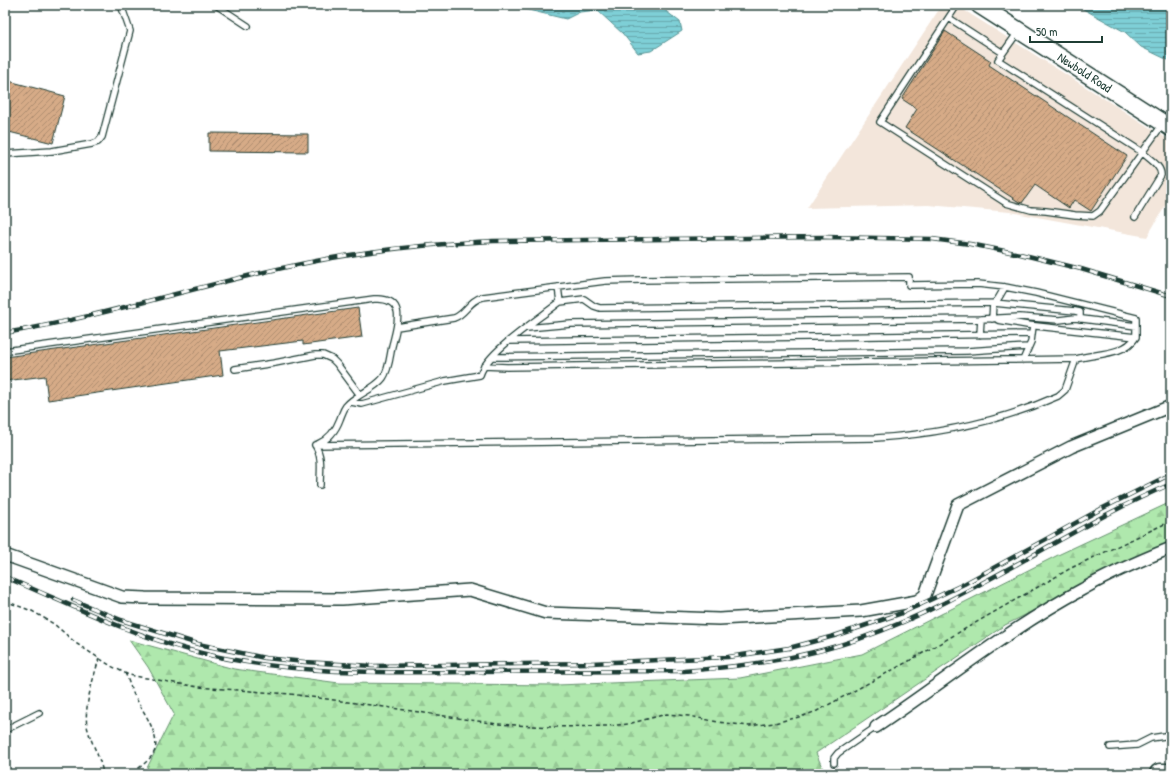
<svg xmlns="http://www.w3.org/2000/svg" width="1176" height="779" font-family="'Patrick Hand',sans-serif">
	<defs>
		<pattern id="forest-firs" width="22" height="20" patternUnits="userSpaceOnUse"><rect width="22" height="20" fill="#afe8ad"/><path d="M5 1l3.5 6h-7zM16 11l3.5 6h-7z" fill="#96c895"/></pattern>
		<pattern id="water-rules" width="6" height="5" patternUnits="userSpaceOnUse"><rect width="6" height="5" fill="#7ecfd6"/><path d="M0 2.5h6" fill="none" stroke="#67a9ae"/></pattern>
		<pattern id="building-hatch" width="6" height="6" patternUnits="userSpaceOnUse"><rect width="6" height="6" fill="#d6ab87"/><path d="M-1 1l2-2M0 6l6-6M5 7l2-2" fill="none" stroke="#ad8c6f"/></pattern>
	</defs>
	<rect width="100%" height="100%" fill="#fff"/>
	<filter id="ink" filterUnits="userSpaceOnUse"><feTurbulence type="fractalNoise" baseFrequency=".025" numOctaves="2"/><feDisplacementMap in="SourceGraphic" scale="8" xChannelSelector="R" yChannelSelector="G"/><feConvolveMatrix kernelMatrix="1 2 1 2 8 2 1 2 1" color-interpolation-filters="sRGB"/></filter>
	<g filter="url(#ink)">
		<!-- built -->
		<path fill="#f3e6db" d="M942,5H956L1171,141V196L1147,237L1010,212L928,205L807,208Z"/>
		<!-- forest -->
		<path fill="url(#forest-firs)" stroke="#679270" d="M1171,502V543L1005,625L816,753L825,774H144L174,714L148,667L129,640L234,669L339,683L557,685L740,678L862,654L1060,554Z"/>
		<!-- water -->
		<path fill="url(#water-rules)" stroke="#589595" d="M516,5H658L680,22L682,31L651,51L638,53L623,34L597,10L580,12L566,19L520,8Z
			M1076,5H1171V59L1168,60L1141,47L1125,32Z"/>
		<!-- building -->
		<path fill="url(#building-hatch)" stroke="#1f3d34" d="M945,31L991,61L989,65L1127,156L1091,211L1074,200L1069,208L1035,185L1022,203L1019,202L905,128L917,109L902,99Z
			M5,80L65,96L53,143L5,131Z
			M209,133L308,134V152L209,151Z
			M358,308L362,337L303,345V341L220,351L223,375L48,400L45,376L5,381V357Z"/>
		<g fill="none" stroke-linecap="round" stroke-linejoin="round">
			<!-- lane casing -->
			<g stroke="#1f3d34" stroke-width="8">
				<path id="lane" d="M216,5L248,26
					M957,5L880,122L1006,203L1031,210L1046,211L1075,215L1093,216L1100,211L1162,125
					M949,18L1003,53
					M1018,32L998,60L1142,152C1149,159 1161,165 1161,175L1135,217
					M5,154L52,151L92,144L98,142L102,137L130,31L121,5
					M558,287L560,302
					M992,319L993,304L998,299L1005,287
					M998,320L1027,325L1136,337
					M397,327L454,318C466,314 469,300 483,297L605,281L640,280L909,277V285L978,284L1005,287L1036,293L1136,318V337C1124,356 1095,353 1076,359L507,367L484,366
					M527,328L571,324L981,319L1020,317L1059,320L1075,318L1136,326
					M980,335L981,319
					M509,341L1032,334
					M5,351L374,299C408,297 397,326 392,346C390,356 389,370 383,378C374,390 356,394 346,406C343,410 342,414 340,419C336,430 329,439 318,444
					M493,357L967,351L1028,347
					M1023,360L1031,342L1033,326
					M235,369L275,363L315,355H323L332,359L337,364L360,395
					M351,402L362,404L445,381L480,375C487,352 537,320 556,305L560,302L584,299L594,306L600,308L994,303L1075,311L1080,312V319
					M315,445L876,438C939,434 1000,422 1058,396L1065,390L1076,359
					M315,445C323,457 320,471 320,485
					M5,730L39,713
					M1110,747L1137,745L1151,738L1171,735
					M834,763V758L838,753L876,727"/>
			</g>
			<!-- street casing -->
			<g stroke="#1f3d34" stroke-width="14">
				<path id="street" d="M5,555L122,597L145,598L342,599L470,590L546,613L719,619L861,611L917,601L925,595L958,505L1071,447L1171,406
					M876,727C945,681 1010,628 1083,589C1111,573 1141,560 1171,548"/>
			</g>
			<!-- secondary casing -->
			<g stroke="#1f3d34" stroke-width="19">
				<path id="secondary" d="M979,5L1171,128"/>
			</g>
			<!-- highway casing -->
			<g stroke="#1f3d34" stroke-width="23">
				<path id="highway" d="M1160,774H1171"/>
			</g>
			<!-- path -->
			<path stroke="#1f3d34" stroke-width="1.5" stroke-dasharray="4 3" stroke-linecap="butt" d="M5,601L32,611L54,624L77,644L111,666L129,675L198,687L290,694L392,708L497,724L552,727L608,726L628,724L667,714L689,716L718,722L749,726L774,723L803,716L817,711L909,661L1071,568L1171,521
				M99,658C94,678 82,710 88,730C92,745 101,759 103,774
				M125,673C128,679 130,686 133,693C140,707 160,733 155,750C152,759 139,768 131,774"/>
			<!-- lane -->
			<use href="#lane" stroke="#fff" stroke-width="5.5"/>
			<!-- street -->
			<use href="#street" stroke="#fff" stroke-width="11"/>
			<!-- secondary -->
			<use href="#secondary" stroke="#fff" stroke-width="16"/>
			<!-- highway -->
			<use href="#highway" stroke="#fff" stroke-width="20"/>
			<!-- rail casing -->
			<g stroke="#1f3d34" stroke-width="4.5">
				<path id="rail" d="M5,333C107,316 205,283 306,263C368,250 430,244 493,241L825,237L932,239L970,244L1020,254L1081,269L1171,296
					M5,577C67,603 128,634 193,651C282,674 373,673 464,672C537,672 610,671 684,671C723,668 762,664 801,655C858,643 915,619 967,591C1035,556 1100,514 1171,484
					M73,600L121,620L198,644L265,658L305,662L373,666L591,663L728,657L789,648L834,636L902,613L964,584L1101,509L1171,474"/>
			</g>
			<!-- rail -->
			<use href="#rail" stroke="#fff" stroke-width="3" stroke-dasharray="9" stroke-linecap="butt"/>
		</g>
	</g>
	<g text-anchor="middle" stroke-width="3" stroke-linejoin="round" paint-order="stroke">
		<!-- street labels -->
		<g font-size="13" fill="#1f3d34" stroke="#fff">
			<text transform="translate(1085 72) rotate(33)" y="5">Newbold Road</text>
		</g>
	</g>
	<!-- margin -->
	<rect width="1176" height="779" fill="none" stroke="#fff" stroke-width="20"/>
	<rect x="10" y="10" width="1156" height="759" fill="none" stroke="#1f3d34" stroke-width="1.5" filter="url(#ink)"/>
	<!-- scale -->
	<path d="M1030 36v6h72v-6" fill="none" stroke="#1f3d34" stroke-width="2"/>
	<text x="1036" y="36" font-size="12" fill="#1f3d34" stroke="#ffffff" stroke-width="3" paint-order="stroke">50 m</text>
</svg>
